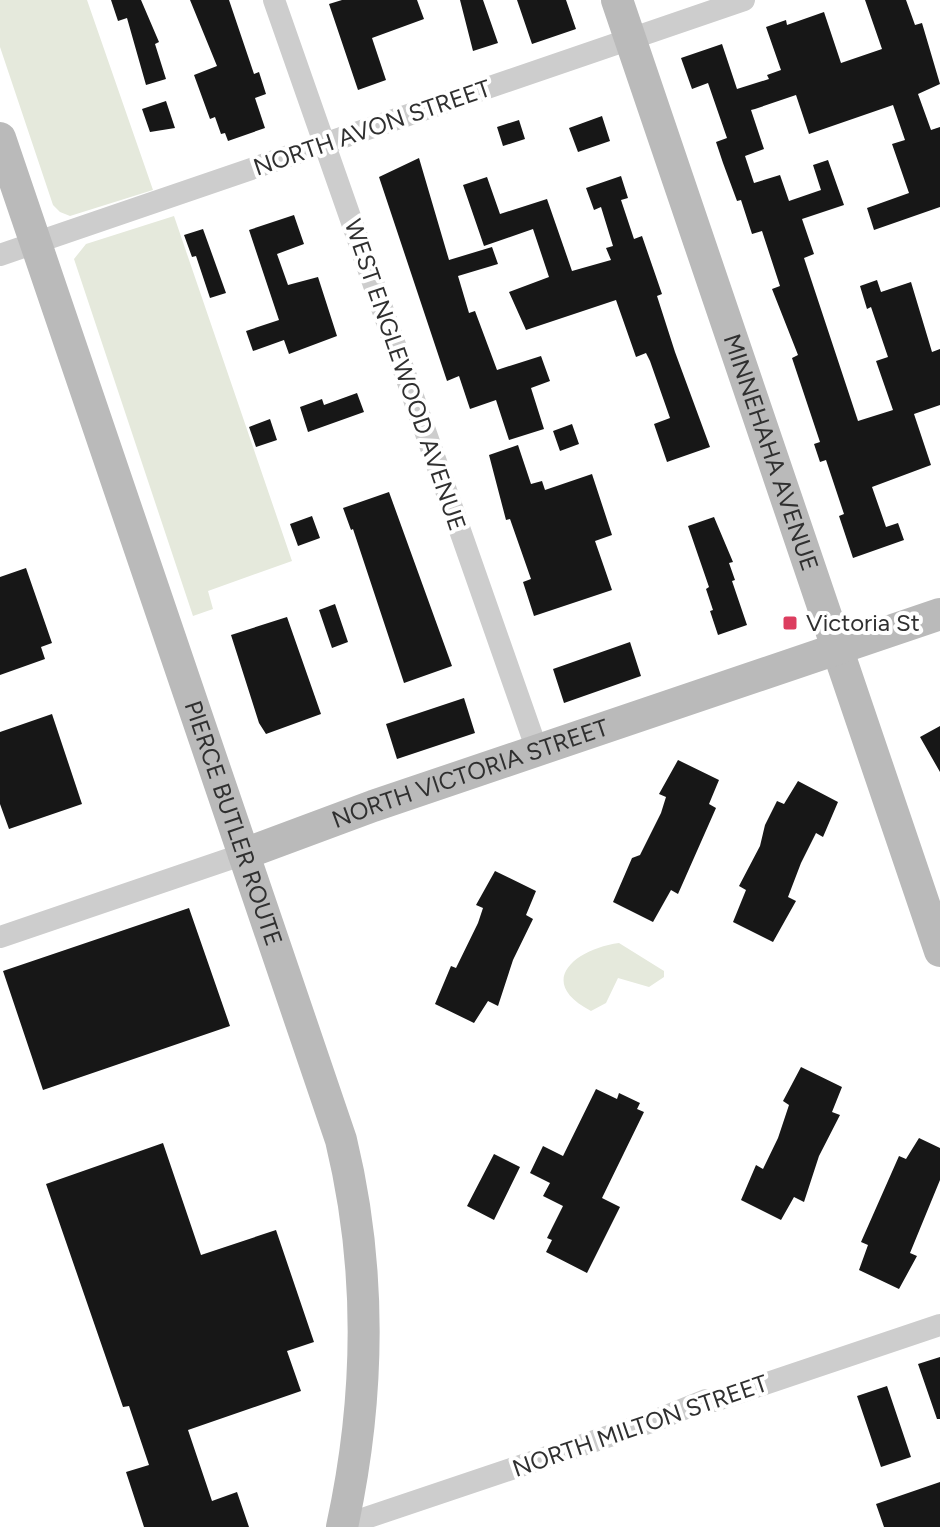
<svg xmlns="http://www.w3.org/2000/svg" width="940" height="1527" font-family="Figtree,sans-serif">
	<rect width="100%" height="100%" fill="#fff"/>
	<!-- green -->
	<path fill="#e5e9dc" d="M0,0H87L153,190L70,216L60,212L53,205L0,47Z
		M174,216L292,561L208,591L213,609L193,616L74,259L86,244Z
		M619,943L664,971V977L649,987L618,978L606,1003L591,1011C535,982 575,949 619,943Z"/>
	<!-- building -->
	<path fill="#171717" d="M111,0H141L159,42L155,44L166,79L146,85L127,18L118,21Z
		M190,0H229L254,74L259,72L266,94L255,98L265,128L228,141L225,133L221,134L215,117L210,119L194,75L217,66Z
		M342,0H417L424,19L372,38L386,80L358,90L329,4Z
		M460,0H483L498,43L473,51Z
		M517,0H566L576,29L532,44Z
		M865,0H906L915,25L922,23L940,84L918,94L931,130L940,127V207L874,230L867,208L909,193L892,144L905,140L893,105L809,134L796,95L755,109L751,110L764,149L745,156L754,183L780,175L789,201L821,190L813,165L828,160L844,205L802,219L814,254L804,258L858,421L893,410L876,361L888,357L871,307L867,309L860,286L877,280L881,292L911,282L932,352L940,349V405L914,414L931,465L872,487L886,527L898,523L904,540L853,558L839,516L844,514L826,460L820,462L814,444L820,442L792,358L798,355L772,289L780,286L762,231L752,234L741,200L737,201L723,163L716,142L727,138L708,83L692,89L681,58L722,44L737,89L769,79L767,75L781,70L766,27L786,20L787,25L824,12L841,63L882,49Z
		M166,101L175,128L150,132L142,109Z
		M602,116L610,141L578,152L569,128Z
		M519,120L525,139L503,146L497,127Z
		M419,158L449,260L492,247L498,264L458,276L469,313L475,311L497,370L541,356L550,381L531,388L544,429L509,440L496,400L470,409L459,376L447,381L379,177Z
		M621,176L628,198L621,200L634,239L642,236L662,294L657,296L675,352L710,447L667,462L654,424L670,418L650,361L646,353L636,357L616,300L526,330L509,292L549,277L533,229L484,246L463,185L487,177L500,214L547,199L572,271L611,260L606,248L613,246L601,207L594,210L586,188Z
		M294,215L304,244L277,254L288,285L318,277L337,336L289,354L284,340L253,351L246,331L279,320L249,230Z
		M203,229L226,293L210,298L196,256L192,257L184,235Z
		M357,393L364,412L308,432L300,407L322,399L324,405Z
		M270,419L277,440L256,447L249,427Z
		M572,424L579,444L560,451L553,431Z
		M518,445L531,484L542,481L545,490L592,474L612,535L595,541L612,590L534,616L523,582L531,579L510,519L506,520L489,455Z
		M389,492L452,666L404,683L353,529L351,530L343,508Z
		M312,516L320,538L298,546L290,524Z
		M714,517L733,562L729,563L735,580L732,581L747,625L718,635L710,611L713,610L706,589L709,587L688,526Z
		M26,568L52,643L41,647L45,659L0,675V577Z
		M335,604L348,642L332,648L319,610Z
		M287,617L321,714L266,734L259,723L231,635Z
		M630,642L641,676L564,703L553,669Z
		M464,698L475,733L397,759L386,724Z
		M52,714L82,804L9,829L0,804V732Z
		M940,726V772L920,737Z
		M678,760L719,780L709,804L716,808L678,894L671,890L653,922L613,902L632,858L640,855L661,813L666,797L659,794Z
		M798,781L838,802L823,837L816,833L801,863L788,897L796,901L773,942L733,922L746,890L739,886L760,846L765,825L777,801L784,804Z
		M495,871L536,891L526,915L533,919L513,960L498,1006L488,1001L474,1023L435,1004L451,966L456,968L478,923L483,908L476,905Z
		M189,908L230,1026L43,1090L3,971Z
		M801,1067L842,1087L832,1112L840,1115L819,1156L804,1202L794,1197L781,1220L741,1200L756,1165L763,1169L778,1138L789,1105L783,1101Z
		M596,1089L617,1099L619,1093L640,1103L637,1109L644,1112L602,1198L620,1207L587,1273L546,1252L552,1240L547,1238L563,1206L543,1196L550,1183L530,1173L543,1146L563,1156Z
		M919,1138L940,1148V1180L910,1253L917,1256L899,1289L859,1270L868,1245L861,1242L899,1156L906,1159Z
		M163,1143L201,1255L276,1230L314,1342L287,1351L301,1391L188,1430L212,1501L237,1492L249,1527H144L126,1472L149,1465L129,1406L123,1407L46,1184Z
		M494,1154L520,1167L494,1220L467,1206Z
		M940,1357V1419H937L918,1364Z
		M887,1386L911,1457L881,1467L857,1396Z
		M940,1482V1527H884L876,1504Z"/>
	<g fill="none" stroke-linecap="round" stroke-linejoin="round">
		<!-- street -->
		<path stroke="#cdcdcd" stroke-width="22" d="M274,0L537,750
			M0,255L744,0
			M0,937L244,854
			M339,1527L654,1421L706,1400L714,1401L940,1325"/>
		<!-- secondary -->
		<g stroke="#bababa" stroke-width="32">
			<path id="s1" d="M617,0L940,951"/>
			<path id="s2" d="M0,138L341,1140C372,1268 370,1398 342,1527"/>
			<path id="s3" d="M244,854L373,806L940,614"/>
		</g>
	</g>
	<!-- markers -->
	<rect fill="#dc3d5f" stroke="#fff" stroke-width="3" x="782" y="615" width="16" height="16" rx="4"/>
	<g text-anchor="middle" stroke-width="8" stroke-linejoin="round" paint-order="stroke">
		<!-- street labels -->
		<g font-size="24" fill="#303030" stroke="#fff">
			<text transform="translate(372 128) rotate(-19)" y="8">NORTH AVON STREET</text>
			<text transform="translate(405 375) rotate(71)" y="8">WEST ENGLEWOOD AVENUE</text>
			<text dy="8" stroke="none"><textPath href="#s1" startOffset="478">MINNEHAHA AVENUE</textPath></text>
			<text dy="8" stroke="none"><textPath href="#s3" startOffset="240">NORTH VICTORIA STREET</textPath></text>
			<text dy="8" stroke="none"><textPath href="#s2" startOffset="724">PIERCE BUTLER ROUTE</textPath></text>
			<text transform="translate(640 1426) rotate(-19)" y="8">NORTH MILTON STREET</text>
		</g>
		<!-- poi labels -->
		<g font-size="24" fill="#303030" stroke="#fff" text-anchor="start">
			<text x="806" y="631">Victoria St</text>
		</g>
	</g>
</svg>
